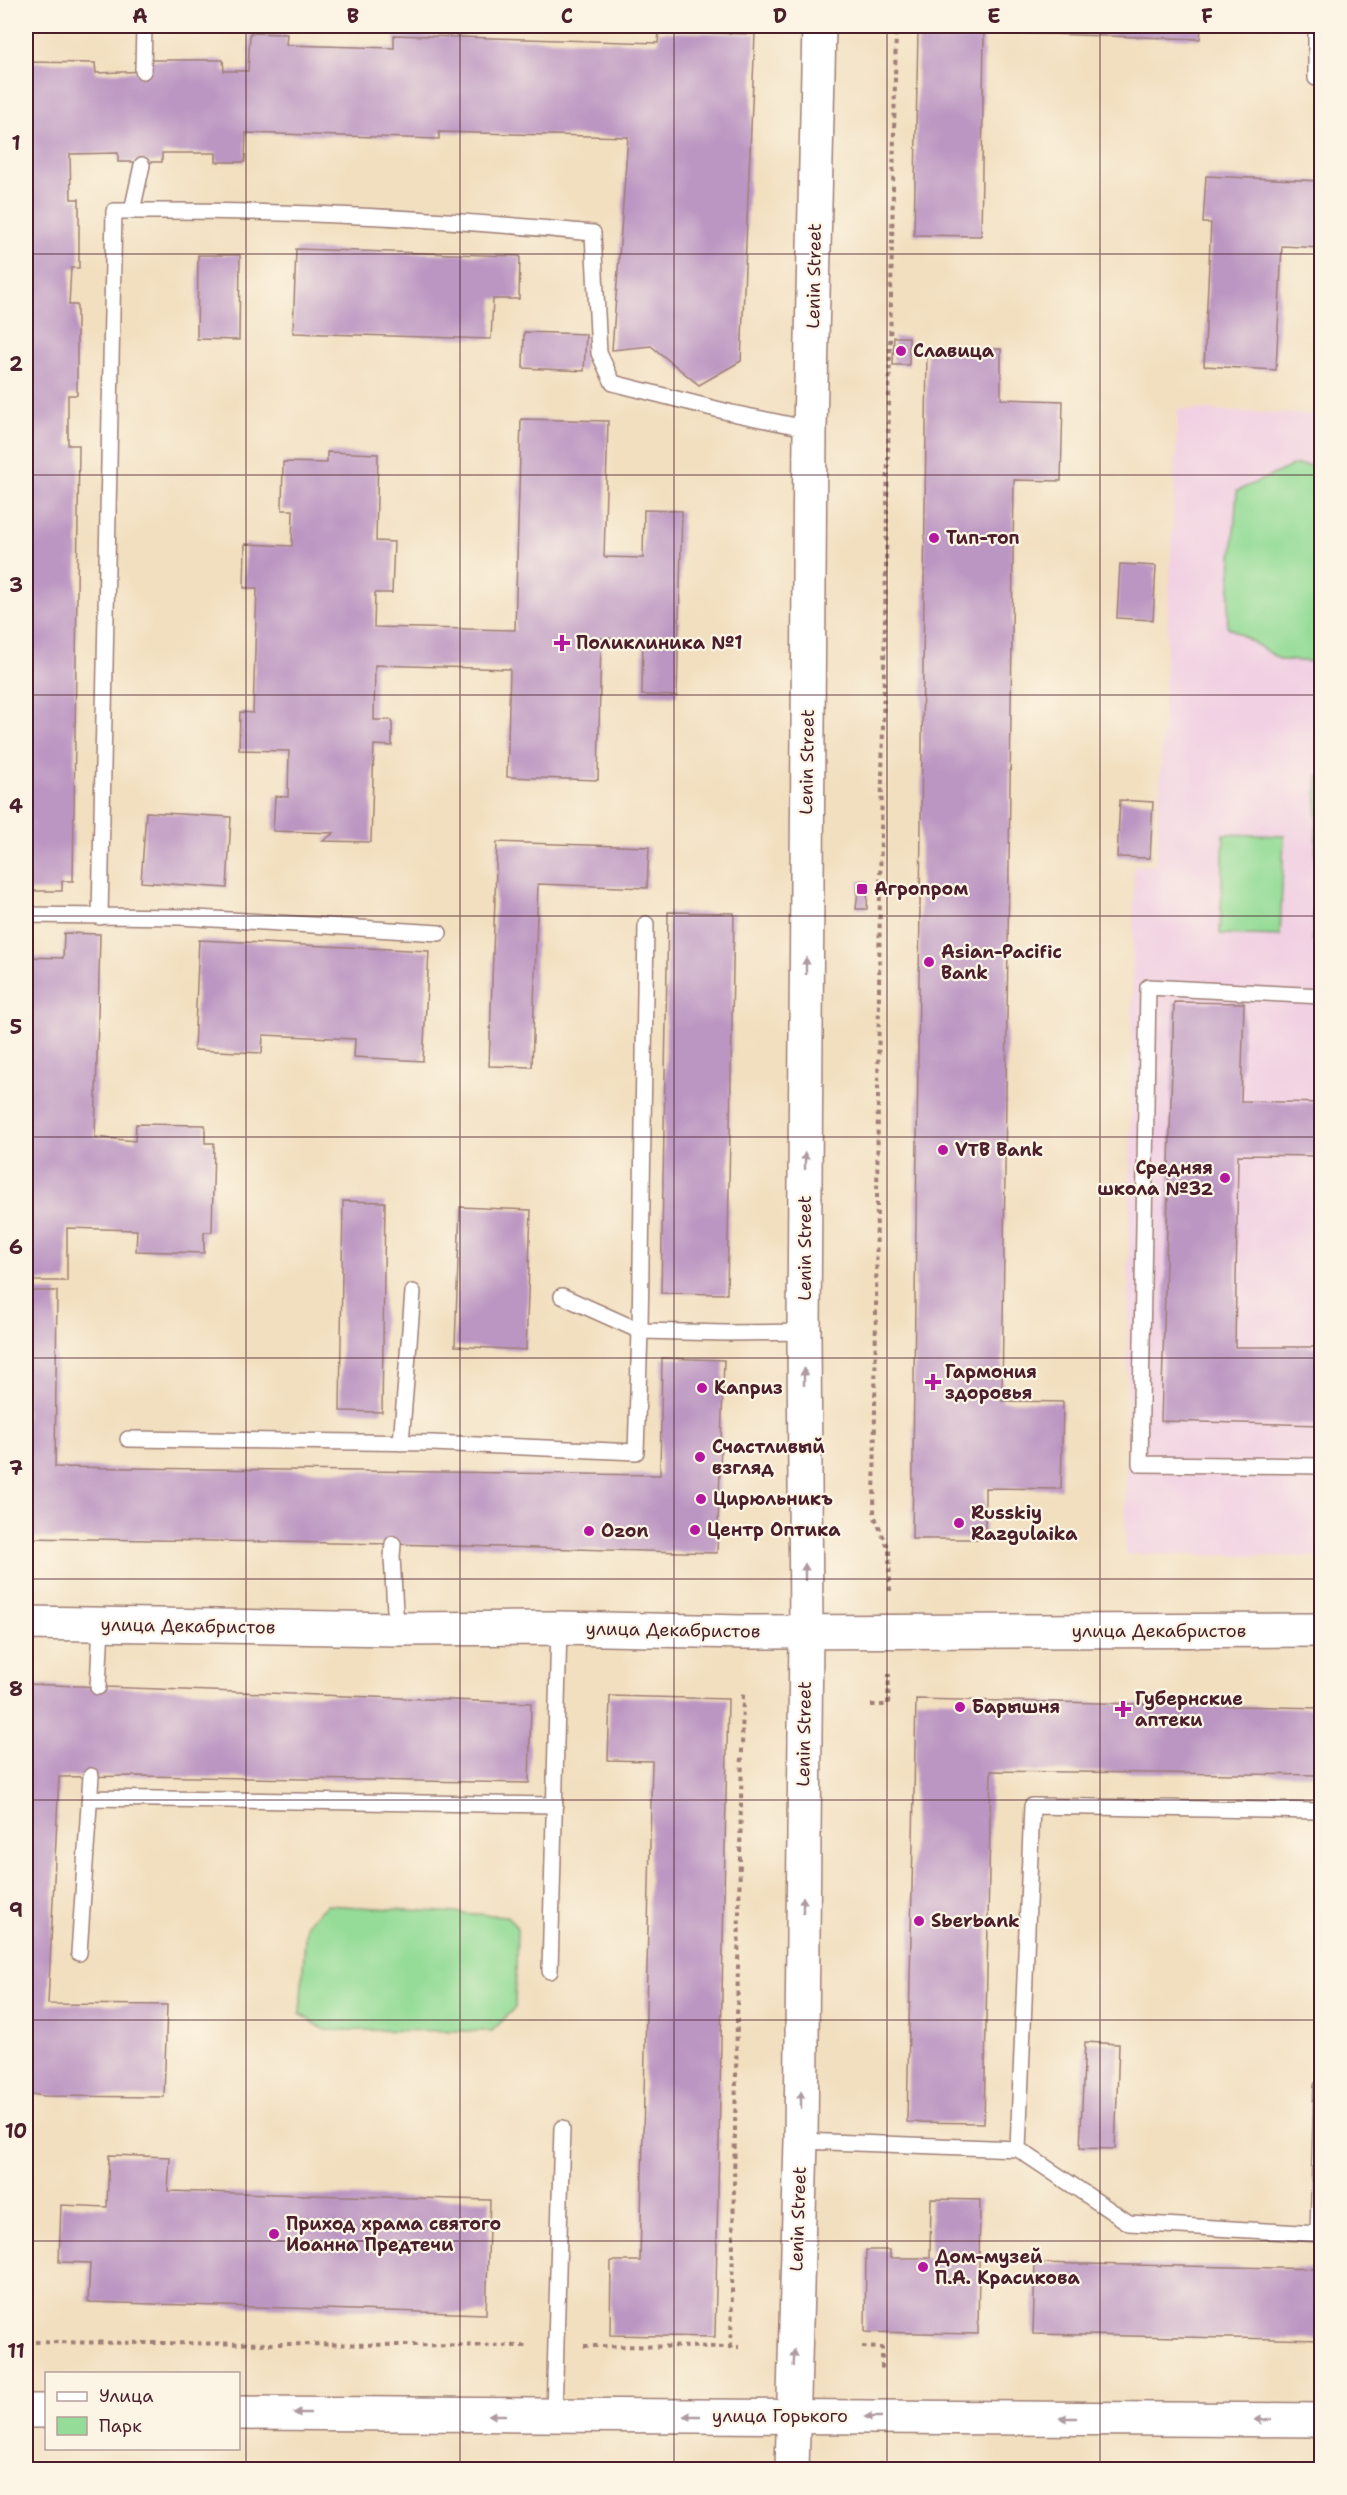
<svg xmlns="http://www.w3.org/2000/svg" width="1347" height="2495" font-family="'Shantell Sans',sans-serif">
	<rect width="100%" height="100%" fill="#fcf5e5"/>
	<filter id="ink" filterUnits="userSpaceOnUse"><feTurbulence type="fractalNoise" baseFrequency=".0167" numOctaves="2"/><feDisplacementMap in="SourceGraphic" scale="12" xChannelSelector="R" yChannelSelector="G"/><feConvolveMatrix kernelMatrix="1 2 1 2 8 2 1 2 1" color-interpolation-filters="sRGB"/></filter>
	<filter id="wash" filterUnits="userSpaceOnUse"><feTurbulence type="fractalNoise" baseFrequency=".008" numOctaves="4" result="noise"/><feDisplacementMap in="SourceGraphic" scale="24" xChannelSelector="R" yChannelSelector="G"/><feGaussianBlur stdDeviation="1.35" result="paint"/><feColorMatrix in="noise" values="0 0 0 0 0 0 0 0 0 0 0 0 0 0 0 0 0 1.4 0 .05"/><feComposite in="paint" operator="in"/></filter>
	<g filter="url(#wash)">
		<rect width="100%" height="100%" fill="#f2dfc0"/>
		<!-- built -->
		<path fill="#f1d0e3" d="M1178,409L1321,415V1557L1125,1554L1134,865H1156Z"/>
		<!-- green -->
		<path fill="#94dc97" stroke="#6f7e61" stroke-width="1.5" d="M1294,465L1321,466V662L1281,660L1227,626L1237,491Z
			M1318,776H1322L1321,940H1313Z
			M1224,834L1284,836L1280,936L1220,934Z
			M327,1905L508,1916L517,1928L515,2008L492,2031L325,2030L300,2014L306,1923Z"/>
		<g id="blocks">
			<!-- building -->
			<path fill="#bc96c2" d="M984,26H1201L1200,39L984,32Z
				M918,31L984,32L981,236L914,235Z
				M659,32L755,34L741,361L699,385L651,346L612,350L628,137L439,132V139L246,133L245,162H216V153H162V162H118V153L70,154L71,199H79V268H71L69,305H77V395H68V445H79L73,881H62V891H26V62L95,63L96,73L149,71V60H223L224,71H248L250,33L287,34L286,45L394,48V35L658,43Z
				M1206,176L1322,181V248L1282,246L1276,370L1204,366L1211,223H1203Z
				M296,249L520,256L519,299H493L491,339L293,333Z
				M198,255H240L239,340L197,339Z
				M524,332L586,334L584,371L523,368Z
				M894,337H909V365H893Z
				M1001,349V399L1063,401L1061,481L1014,480L1002,1401L1063,1402L1061,1489L985,1488V1539H912L927,350Z
				M521,419L608,421L604,557L643,558L644,510L682,511L677,696L642,695L643,639L601,638L598,780L507,777L510,669L375,665L374,720H392V746L374,745L371,842L323,841L334,833L273,831L275,796L288,797L289,751L239,750L240,712L253,713L257,588H244L245,544L292,546L293,510H282L283,462L327,463V452L378,454L376,541L394,542L392,593H375L374,627L515,630Z
				M1120,564L1156,566L1153,620L1117,618Z
				M1120,800L1153,802L1150,858L1117,857Z
				M146,812L231,817L227,888L141,882Z
				M497,842L649,847L647,888L538,884L532,1067L489,1066Z
				M859,881H868L867,909H856Z
				M668,912L734,913L727,1294L661,1293Z
				M64,933L100,934L95,1137L135,1141L136,1124L205,1125V1143H214L212,1232H204V1253L136,1251L137,1230L67,1228V1281H26V957L63,958Z
				M199,940L429,951L423,1061L354,1057L355,1039L263,1035L262,1053L194,1050Z
				M1174,1002L1244,1003L1241,1101L1322,1103V1156L1238,1155L1235,1347H1322V1425L1161,1421Z
				M343,1201L385,1202L382,1412L340,1411Z
				M460,1207L531,1210L526,1350L455,1346Z
				M26,1291H57L55,1467L660,1475L662,1358L724,1360L717,1553L393,1544L26,1538Z
				M26,1684L531,1703L529,1783L139,1776L59,1777L48,2004L167,2005L164,2097L44,2096L26,2093Z
				M610,1696L728,1699L715,2337L610,2335L611,2261H640L652,1761L608,1760Z
				M916,1699L1322,1708V1775L991,1771L984,2123L907,2122Z
				M1085,2042L1119,2044L1115,2149L1080,2148Z
				M109,2155L170,2157L168,2191L490,2200L486,2314L88,2302L90,2263L59,2262L61,2205L107,2207Z
				M931,2199L980,2200L978,2334L865,2332L866,2250H890V2258H930Z
				M1035,2263L1322,2269V2340L1033,2334Z"/>
		</g>
	</g>
	<g filter="url(#ink)">
		<use href="#blocks" fill-opacity="0" stroke="#9e7f76" stroke-width="1.5"/>
		<g fill="none" stroke-linecap="round" stroke-linejoin="round">
			<!-- lane casing -->
			<g stroke="#9e7f76" stroke-width="18">
				<path id="lane" d="M1316,26V78L1322,80
					M143,71L144,26
					M132,211C286,210 440,218 593,233L599,353L613,383L732,413L810,429
					M26,915L181,917L439,933
					M100,917L114,211H132L142,165
					M1322,996L1148,987L1140,1464L1322,1466
					M562,1296L640,1331L726,1333L804,1332
					M128,1439L432,1443L636,1452L640,1331L646,924
					M401,1443L413,1292
					M393,1544L392,1557L396,1629
					M98,1687L101,1625
					M90,1798L555,1805
					M79,1953L91,1776
					M550,1971L559,1628
					M801,2141L1018,2149L1129,2223L1318,2234L1322,2087
					M1018,2149L1032,1806L1322,1811
					M554,2415L562,2128"/>
			</g>
			<!-- secondary casing -->
			<g stroke="#9e7f76" stroke-width="36">
				<path id="secondary" d="M26,1623L396,1629L559,1628L743,1632L1322,1630
					M26,2411H46
					M238,2413L1322,2420"/>
			</g>
			<!-- primary casing -->
			<g stroke="#9e7f76" stroke-width="36">
				<path id="primary" d="M792,2470L801,2141L806,1631L804,1332L810,429L819,26"/>
			</g>
			<!-- path -->
			<path stroke="#9e7f76" stroke-width="4" stroke-dasharray="4.5 4.5" stroke-linecap="butt" d="M890,1591L889,1550L874,1515L880,887L896,26
				M871,1705H888L889,1674
				M26,2342L528,2346
				M584,2346L739,2347
				M731,2347L743,1694
				M862,2347L882,2348V2373
				M881,2461V2470"/>
			<!-- lane -->
			<use href="#lane" stroke="#fff" stroke-width="15"/>
			<!-- secondary -->
			<use href="#secondary" stroke="#fff" stroke-width="33"/>
			<!-- primary -->
			<use href="#primary" stroke="#fff" stroke-width="33"/>
		</g>
		<!-- one-way arrows -->
		<defs><path id="oneway-solid" d="M-6-.8H1V-3.2L6.5 0L1 3.2V.8H-6Z" transform="scale(1.5)"/></defs>
		<g fill="#ae9aa0">
			<use href="#oneway-solid" transform="translate(806 966) rotate(-90)"/>
			<use href="#oneway-solid" transform="translate(805 1161) rotate(-90)"/>
			<use href="#oneway-solid" transform="translate(804 1377) rotate(-90)"/>
			<use href="#oneway-solid" transform="translate(805 1572) rotate(-90)"/>
			<use href="#oneway-solid" transform="translate(803 1905) rotate(-90)"/>
			<use href="#oneway-solid" transform="translate(801 2100) rotate(-90)"/>
			<use href="#oneway-solid" transform="translate(794 2358) rotate(-88)"/>
			<use href="#oneway-solid" transform="translate(302 2413) rotate(-180)"/>
			<use href="#oneway-solid" transform="translate(497 2415) rotate(-180)"/>
			<use href="#oneway-solid" transform="translate(692 2416) rotate(-180)"/>
			<use href="#oneway-solid" transform="translate(873 2417) rotate(-180)"/>
			<use href="#oneway-solid" transform="translate(1068 2418) rotate(-180)"/>
			<use href="#oneway-solid" transform="translate(1263 2420) rotate(-180)"/>
		</g>
	</g>
	<!-- grid -->
	<path fill="none" stroke="#4a1f2b" stroke-width="1.5" stroke-opacity="0.55" d="M246,26V2470M460,26V2470M674,26V2470M887,26V2470M1100,26V2470M26,254H1322M26,475H1322M26,695H1322M26,916H1322M26,1137H1322M26,1358H1322M26,1579H1322M26,1800H1322M26,2020H1322M26,2241H1322"/>
	<!-- markers -->
	<g fill="#b5179e" stroke="#fcf5e5" stroke-width="2">
		<circle cx="901" cy="351" r="6"/>
		<circle cx="934" cy="538" r="6"/>
		<path d="M559 634h6v6h6v6h-6v6h-6v-6h-6v-6h6z"/>
		<rect x="856" y="883" width="12" height="12" rx="3"/>
		<circle cx="929" cy="962" r="6"/>
		<circle cx="943" cy="1150" r="6"/>
		<circle cx="1225" cy="1178" r="6"/>
		<path d="M930 1373h6v6h6v6h-6v6h-6v-6h-6v-6h6z"/>
		<circle cx="702" cy="1388" r="6"/>
		<circle cx="700" cy="1457" r="6"/>
		<circle cx="701" cy="1499" r="6"/>
		<circle cx="959" cy="1523" r="6"/>
		<circle cx="695" cy="1530" r="6"/>
		<circle cx="589" cy="1531" r="6"/>
		<circle cx="960" cy="1707" r="6"/>
		<path d="M1120 1700h6v6h6v6h-6v6h-6v-6h-6v-6h6z"/>
		<circle cx="919" cy="1921" r="6"/>
		<circle cx="274" cy="2234" r="6"/>
		<circle cx="923" cy="2267" r="6"/>
	</g>
	<g text-anchor="middle" stroke-width="4.5" stroke-linejoin="round" paint-order="stroke">
		<!-- street labels -->
		<g font-size="18" fill="#4a1f2b" stroke="#fcf5e5">
			<text transform="translate(814 276) rotate(-89)" y="6">Lenin Street</text>
			<text transform="translate(807 762) rotate(-89)" y="6">Lenin Street</text>
			<text transform="translate(805 1248) rotate(-90)" y="6">Lenin Street</text>
			<text transform="translate(188 1626) rotate(1)" y="6">улица Декабристов</text>
			<text transform="translate(673 1630) rotate(1)" y="6">улица Декабристов</text>
			<text x="1159" y="1637">улица Декабристов</text>
			<text transform="translate(804 1734) rotate(-89)" y="6">Lenin Street</text>
			<text transform="translate(798 2219) rotate(-88)" y="6">Lenin Street</text>
			<text x="780" y="2422">улица Горького</text>
		</g>
		<!-- poi labels -->
		<g font-size="18" font-weight="bold" fill="#4a1f2b" stroke="#fcf5e5" text-anchor="start">
			<text x="913" y="357">Славица</text>
			<text x="946" y="544">Тип-топ</text>
			<text x="576" y="649">Поликлиника №1</text>
			<text x="874" y="895">Агропром</text>
			<text x="941" y="958">Asian-Pacific<tspan x="941" dy="21">Bank</tspan></text>
			<text x="955" y="1156">VTB Bank</text>
			<text x="1213" y="1174" text-anchor="end">Средняя<tspan x="1213" dy="21">школа №32</tspan></text>
			<text x="945" y="1378">Гармония<tspan x="945" dy="21">здоровья</tspan></text>
			<text x="714" y="1394">Каприз</text>
			<text x="712" y="1453">Счастливый<tspan x="712" dy="21">взгляд</tspan></text>
			<text x="713" y="1505">Цирюльникъ</text>
			<text x="971" y="1519">Russkiy<tspan x="971" dy="21">Razgulaika</tspan></text>
			<text x="707" y="1536">Центр Оптика</text>
			<text x="601" y="1537">Ozon</text>
			<text x="1135" y="1705">Губернские<tspan x="1135" dy="21">аптеки</tspan></text>
			<text x="972" y="1713">Барышня</text>
			<text x="931" y="1927">Sberbank</text>
			<text x="286" y="2230">Приход храма святого<tspan x="286" dy="21">Иоанна Предтечи</tspan></text>
			<text x="935" y="2263">Дом-музей<tspan x="935" dy="21">П.А. Красикова</tspan></text>
		</g>
	</g>
	<!-- margin -->
	<rect width="1347" height="2495" fill="none" stroke="#fcf5e5" stroke-width="66"/>
	<!-- legend -->
	<rect x="45" y="2372" width="195" height="78" fill="#fcf5e5" stroke="#b59f9b" stroke-width="1.5"/>
	<rect x="57" y="2392" width="30" height="9" fill="#ffffff" stroke="#b59f9b" stroke-width="1.5"/>
	<text x="99" y="2402" font-size="18" fill="#4a1f2b">Улица</text>
	<rect x="57" y="2417" width="30" height="18" fill="#94dc97" stroke="#b59f9b" stroke-width="1.5"/>
	<text x="99" y="2432" font-size="18" fill="#4a1f2b">Парк</text>
	<rect x="33" y="33" width="1281" height="2429" fill="none" stroke="#4a1f2b" stroke-width="2"/>
	<g font-size="20" text-anchor="middle" font-weight="bold" fill="#4a1f2b">
		<text x="140" y="23">A</text>
		<text x="353" y="23">B</text>
		<text x="567" y="23">C</text>
		<text x="780" y="23">D</text>
		<text x="994" y="23">E</text>
		<text x="1207" y="23">F</text>
		<text x="16" y="150">1</text>
		<text x="16" y="371">2</text>
		<text x="16" y="592">3</text>
		<text x="16" y="813">4</text>
		<text x="16" y="1034">5</text>
		<text x="16" y="1254">6</text>
		<text x="16" y="1475">7</text>
		<text x="16" y="1696">8</text>
		<text x="16" y="1917">9</text>
		<text x="16" y="2138">10</text>
		<text x="16" y="2358">11</text>
	</g>
</svg>
